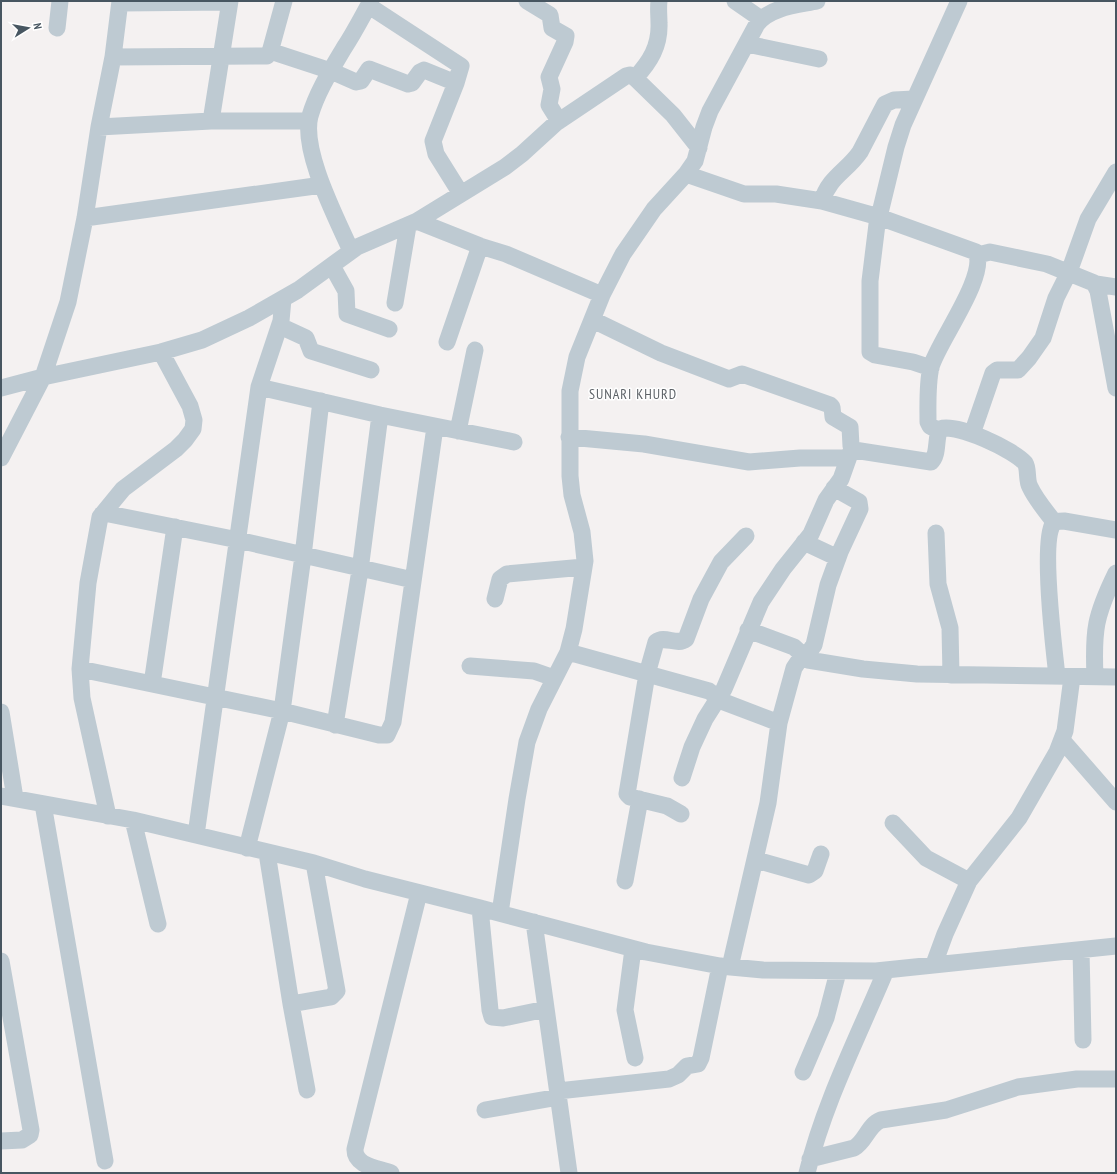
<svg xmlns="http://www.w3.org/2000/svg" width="1117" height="1174" font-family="'PT Sans Narrow',sans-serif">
	<rect width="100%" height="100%" fill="#f4f1f1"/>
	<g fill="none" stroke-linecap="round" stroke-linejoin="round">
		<!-- minor -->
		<path stroke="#becad2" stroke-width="17" d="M527,1L550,15L552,28L566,36L565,42L549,77L552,89L549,105L559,121
			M735,1L761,19
			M120,3L229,2
			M369,6L461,66L456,83L433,141L436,154L461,194
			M57,28L60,1
			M747,44L819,59
			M270,51L331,71L356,82L361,81L369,69L408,84L412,83L420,72L424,70L456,83
			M113,57L267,56L270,52L284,1
			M635,78C650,62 660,46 659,23C659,15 658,9 659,1
			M211,121L230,1
			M99,127L211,121H309
			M686,174L744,194H776L822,201L879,217L976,252C988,276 938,342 931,367C927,384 928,405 928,422L930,426L939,431
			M822,201C829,177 847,171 860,152L885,104L894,100L914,99
			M878,216L870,281V352L875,355L913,362L931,368
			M879,217L896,147L903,125L959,1
			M85,218L322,185
			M417,221L480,246L506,254L602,295
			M351,251C337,219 301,151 310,116C317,92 331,70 344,48C354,33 362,17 371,1
			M978,255L990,252L1047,264L1094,283L1098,291L1116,388
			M332,266L346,291L347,314L389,329
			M1096,284L1116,287
			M395,303L408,226
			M593,320L661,353L729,379L742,374L830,405L832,407L833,417L850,427L851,446L854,450L931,462C939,455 935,438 940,429C957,423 1014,450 1025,463C1029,469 1026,480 1030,487C1036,500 1046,511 1055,523
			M280,326L306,338L311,351L371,370
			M447,342L480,246
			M259,387L380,415L514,442
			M1,388L43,377L161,352L202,340L249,318L298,290L357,247L417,221L505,167L522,154L556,123L626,76L630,75L635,78L673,115L699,148
			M458,431L475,350
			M972,434L993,373L997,370H1018L1029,358L1043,338L1056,298L1069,272L1088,219L1116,172
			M569,437L644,444L749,462L800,458H847
			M1,458L43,377L68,302L85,218L99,127L113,57L120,1
			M102,514H109L238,540L413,580
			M936,533L938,584L950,628L951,675
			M804,542L838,558
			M495,599L500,579L507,574L584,567
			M748,630L794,647L808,660L863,669L917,674L1116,677
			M568,652L709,691L724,702L779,723
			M470,666L534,671L554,678
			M80,669L282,711L379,735H387L393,722L435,427
			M1057,676C1054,650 1041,542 1053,524C1056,521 1060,521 1064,521L1116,530
			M1095,677C1093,630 1095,616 1116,573
			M152,684L175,527
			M1,712L15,798
			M335,725L360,570L380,415
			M1062,740L1116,802
			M682,778L692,747L705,719L724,689L761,602L783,569L811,534L826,500L841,479L852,448
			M1,796L133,820L196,835L314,863L365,879L480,908L646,952L720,966L763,970L876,971L1116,946
			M43,804L105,1161
			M681,814L667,806L630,797L627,794L647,674L656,642C665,635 677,646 686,639L701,599L721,562L746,536
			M108,816L82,698L80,669L88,583L100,517L123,489L176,449L185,440L193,429L194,420L190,406L161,352
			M133,820L158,924
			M893,823L926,858L969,881
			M196,835L259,387L281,321L283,299
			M247,848L282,711L303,556L321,401
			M267,853L291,1004L307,1090
			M756,860L809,875L815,871L821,854
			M625,881L640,799
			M480,908L490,1010L492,1017L503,1018L546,1009
			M500,913L517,799L527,742L539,709L568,652L574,629L585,561L582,532L572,495L570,476V391L577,357L602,295L623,254L654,209L686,174L695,161L704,127L710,111L757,24C770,7 798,5 817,1
			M534,922L569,1173
			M633,949L625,1010L635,1058
			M1081,950L1083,1040
			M1,961L31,1130L30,1135L22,1140L1,1141
			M934,964L945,934L969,881L1019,818L1057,752L1065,731L1072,677
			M730,967L768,803L779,723L794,668L800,659L809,652L814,645L828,585L840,552L860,509L859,502L834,488
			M291,1004L331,997L337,991L314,863
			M803,1072L826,1018L838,972
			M558,1091L669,1079L678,1075L687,1066L698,1064L701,1058L720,966
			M485,1110L559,1097
			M810,1159L854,1148C866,1141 868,1125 881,1120L946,1110L1018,1087L1077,1079H1116
			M391,1173C378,1168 354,1166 355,1149L419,893
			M807,1173C824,1103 858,1037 886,970"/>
	</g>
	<g text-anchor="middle" stroke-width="3" stroke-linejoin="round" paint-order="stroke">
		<!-- quarter labels -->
		<g font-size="14" letter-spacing="1" fill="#5d6267" stroke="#fff">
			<text x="633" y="399">SUNARI KHURD</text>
		</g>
	</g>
	<!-- border -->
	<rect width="1117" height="1174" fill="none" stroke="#475661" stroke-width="4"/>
	<!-- north arrow -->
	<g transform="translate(28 28) rotate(79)" stroke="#ffffff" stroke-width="3" paint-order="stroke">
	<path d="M0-3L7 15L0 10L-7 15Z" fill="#475661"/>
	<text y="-6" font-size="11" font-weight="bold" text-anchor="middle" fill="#475661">N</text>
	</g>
</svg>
